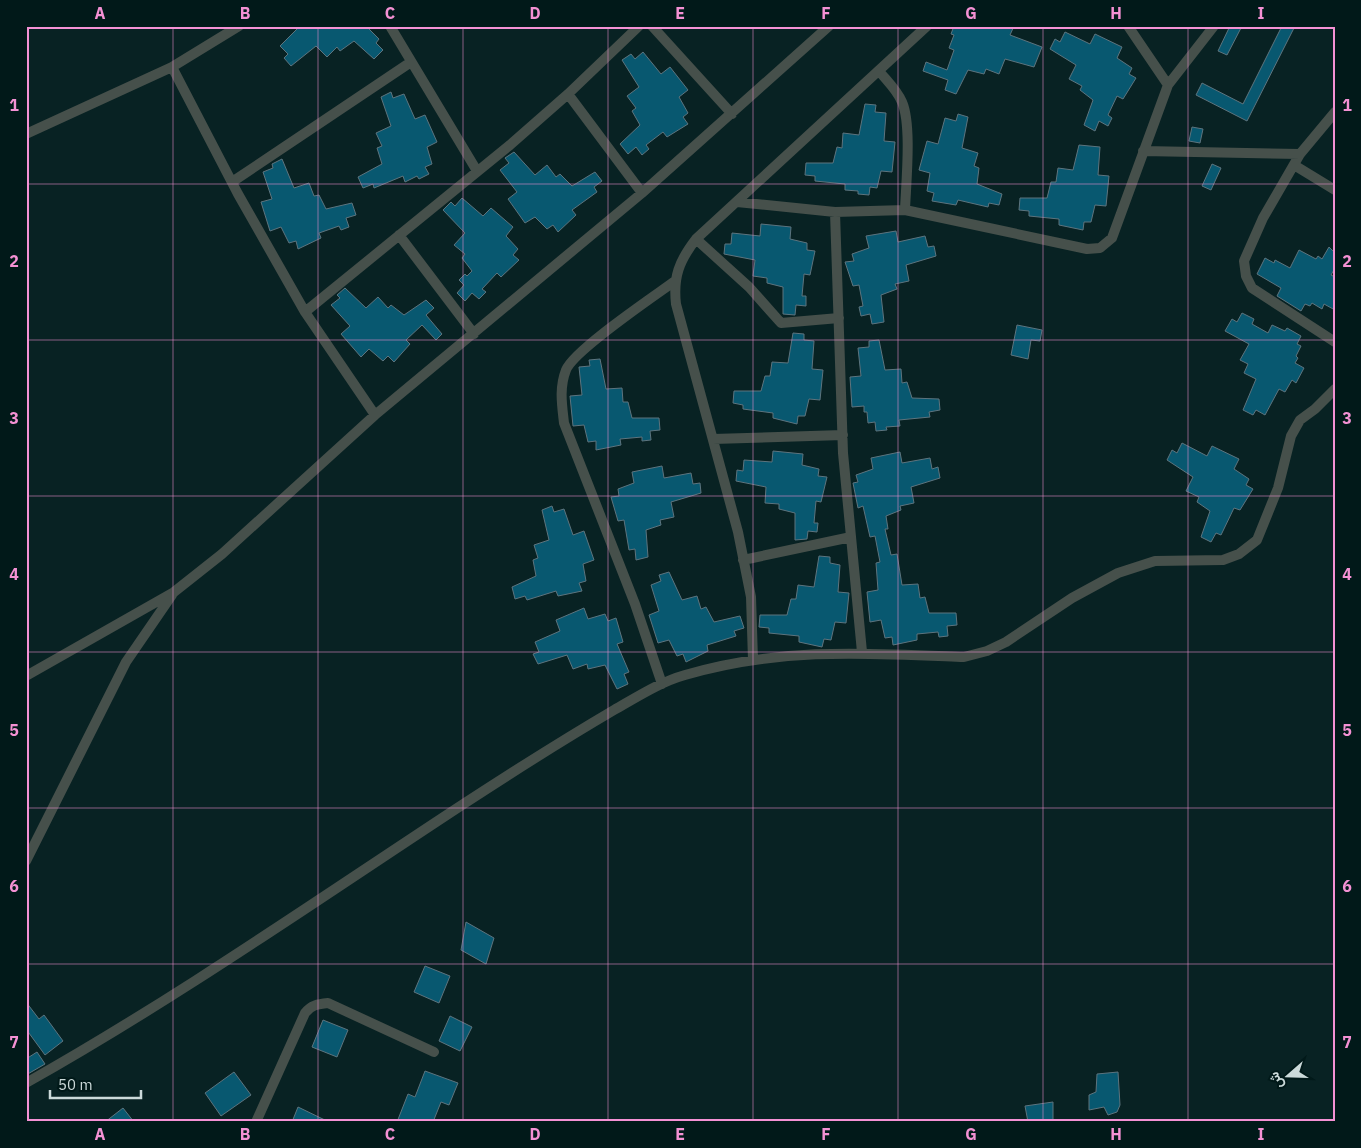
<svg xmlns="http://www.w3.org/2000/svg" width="1361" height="1148" font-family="'IBM Plex Sans',Vazirmatn,sans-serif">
	<rect width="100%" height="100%" fill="#082223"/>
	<!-- building -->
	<path fill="#085870" stroke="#5d747e" d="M300,26H366L379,39L376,43L383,50L374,59L354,41L340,51L337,47L327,57L316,46L291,66L284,58L288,54L280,46Z
		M954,26H1014L1010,35L1042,47L1034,67L1005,59L999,74L986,69L984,74L968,70L956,94L945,90L948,80L923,71L926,62L947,70L954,50L949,48L954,35L951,34Z
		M1230,26H1242L1227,55L1218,51Z
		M1282,26H1295L1247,121L1196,95L1202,83L1243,104Z
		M1065,32L1090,44L1095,34L1122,47L1117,58L1132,68L1129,74L1136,78L1123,99L1117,96L1108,115L1112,118L1108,126L1099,121L1095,131L1084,125L1093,100L1080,90L1082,86L1069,79L1076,65L1050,49L1055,39L1060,42Z
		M643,52L661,74L670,67L688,90L679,97L688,113L683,117L688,124L667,137L663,132L646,145L649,149L642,155L636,147L628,154L620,144L640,125L632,111L636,108L627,96L639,87L622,60L631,54L635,59Z
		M391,92L393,98L404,94L415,119L425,115L437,142L427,147L432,164L425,167L429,174L419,179L417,176L405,182L403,176L374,188L373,184L363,188L358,177L382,164L377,148L382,146L376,133L391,126L381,97Z
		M865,104L876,105L875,112L886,113L884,141L895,142L892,172L881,171L877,188L870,187L869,195L858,194V191L845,190V184L815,181V176L805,175L806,163H833L837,147L842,148L843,133L859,135Z
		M958,114L968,117L962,148L978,153L974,166L979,168L977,184L1002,194L999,205L989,203L988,207L958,200L956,205L932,201L934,193L927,191L930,173L919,170L927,141L938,144L945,118L956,121Z
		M1192,127L1203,129L1200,143L1189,141Z
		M1079,145L1100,147L1098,175L1109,176L1106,206L1095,205L1091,222H1084L1083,230L1059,225V219L1029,216V211L1019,210L1020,198H1047L1051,182H1056L1058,168L1073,170Z
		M514,152L535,175L547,165L556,177L560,174L572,186L595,172L602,181L594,187L597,192L572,210L576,215L558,232L553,225L547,229L535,217L525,223L508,199L517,192L500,170L509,163L505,158Z
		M282,159L294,188L309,183L314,196L319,195L326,209L352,203L356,215L346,218L349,227L341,230L339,226L319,233L321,238L298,249L296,241L289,243L281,227L270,231L261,202L272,199L263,172L273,168L272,164Z
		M1212,164L1221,168L1211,190L1202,186Z
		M462,198L483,216L491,208L513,227L506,236L518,249L513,255L519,260L501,277L497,273L482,289L486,292L479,299L472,293L465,301L457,293L464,285L459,280L465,274L467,276L472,271L462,258L465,254L454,245L465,233L443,210L451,202L455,206Z
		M761,224L791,227L790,239L807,243V250L815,251L810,275L804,274L802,296H806V306L796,305L795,315L783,314V287L767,283V278L753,276L755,260L724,254L725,244H731L732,233L760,236Z
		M896,231L898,242L925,236L928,247L934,246L936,256L906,265L909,281L895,284L897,289L881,295L884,322L872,324L870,314L861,316L859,307L863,306L859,285L853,286L845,262L854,261L852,254L869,248L866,236Z
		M1329,247L1335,253V268L1331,275L1335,277V310L1324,304L1322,309L1312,303L1310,306L1305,304L1301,311L1277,296L1281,288L1257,274L1265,258L1274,263L1275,260L1290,268L1299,250L1316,259L1318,256L1322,259Z
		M345,288L366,308L378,297L388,308L391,305L404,315L426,300L434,308L426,315L442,334L436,340L422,325L406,340L410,344L394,362L388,356L383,361L369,349L361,357L341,334L350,326L331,305L340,298L337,295Z
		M1242,313L1254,319L1252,324L1268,333L1272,325L1285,331L1287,328L1301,336L1297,344L1301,346L1296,356L1298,358L1295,363L1304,368L1296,383L1292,380L1285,392L1279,389L1265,415L1256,410L1253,415L1243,410L1256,379L1244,373L1248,364L1240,360L1249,344L1225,331L1232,319L1237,322Z
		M1017,325L1042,330L1040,341L1031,340L1028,359L1011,355Z
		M793,333L804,334V340L814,341L812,369L823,370L820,400L809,399L805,416H798L797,424L773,418V413L743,409V405L733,403L734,391H761L765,376H770L772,362L788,363Z
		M879,340L885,370L901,369L902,383L907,382L912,398L939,399L940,410L929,412L930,417L899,420L900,426L886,427L887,430L876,431L875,422L868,423L867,412H864V406L852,407L850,377L861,376L858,348L869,347V341Z
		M600,359L606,389L622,388L623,402H628L632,418H659L660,430L650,431L651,440L642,441V437L620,439L621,445L596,450V441L588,442L584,425L573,426L570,396L582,395L579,367L590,366L589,360Z
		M1182,443L1207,456L1212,446L1239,459L1234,469L1249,479L1246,485L1253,489L1240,510L1234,508L1221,535L1216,533L1211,542L1201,537L1210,511L1197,502L1199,497L1186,491L1193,477L1167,460L1172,450L1177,453Z
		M773,451L803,454L802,465L819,469L818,476L827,477L821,502L816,501L814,523H818L817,532L808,531L807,539L795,540V513L779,509V504L765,503L766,487L736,481L737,470L743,471L744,460L772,462Z
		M900,452L902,463L930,458L932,469L938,467L940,478L911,487L914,503L900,506L901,510L886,516L888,529H885L891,555L897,554L902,585L918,584L920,598L925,597L929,613H956L957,625L947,626L948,636L939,637L938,632L917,634V640L893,645L892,637L885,638L881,620L870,622L867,592L878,590L876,563L880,562L875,536L870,537L863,506L858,508L853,483L858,482L856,475L873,469L871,458Z
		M662,466L664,478L691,473L693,484L700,483L701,493L671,502L674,517L660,520L661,525L646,530L648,557L636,560L635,549L629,550L624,520L618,521L611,497L619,496L618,489L634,483L632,472Z
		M552,506L554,512L564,509L573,535L584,531L594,560L583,564L586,581L579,583L582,591L558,596L556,591L527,600L525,596L515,599L512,587L536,576L533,560L538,558L534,545L549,540L542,510Z
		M819,556L830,557V563L840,565L838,592L849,593L846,623L835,622L831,640L824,639L822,647L799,642V636L769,633V628L759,627L760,615H787L791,599H796L798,585L814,587Z
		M669,572L682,600L697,596L701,609L706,607L714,622L740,616L744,628L734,631L736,636L707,645L708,651L686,662L683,654L677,656L669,640L658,643L649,615L659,611L651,585L661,581L659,575Z
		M584,608L588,619L605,614L608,621L616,618L623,642L617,644L629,672L624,674L628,684L617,689L605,665L588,669L587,664L573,669L567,655L538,664L533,654L539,652L535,642L560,631L556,620Z
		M466,922L494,938L486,964L461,950Z
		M425,966L450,976L439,1003L414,992Z
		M26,1002L39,1019L44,1015L63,1041L45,1055L26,1029Z
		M450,1016L472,1027L460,1051L439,1041Z
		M323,1020L348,1030L337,1057L312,1047Z
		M37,1052L45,1064L26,1075V1059Z
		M425,1071L458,1083L449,1105L441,1102L433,1122H397L408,1094L415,1097Z
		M234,1072L251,1095L221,1116L205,1093Z
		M1118,1072L1120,1105L1117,1112L1108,1115L1104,1107L1089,1110V1095L1096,1092L1097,1074Z
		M1053,1102V1122H1028L1025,1106Z
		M298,1107L329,1122H292Z
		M123,1108L134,1122H105Z"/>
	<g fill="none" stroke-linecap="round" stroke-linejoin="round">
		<!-- minor -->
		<path stroke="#46504b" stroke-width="10" d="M239,26L172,67L238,194L305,312L375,415
			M390,26L477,171
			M652,26L732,114
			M1128,26L1168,85
			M879,71C887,81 897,90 902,102C912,125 906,183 905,210
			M568,94L642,193
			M1335,112L1300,154L1263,218L1244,261L1246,276L1252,288L1335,342
			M26,134L172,67
			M1143,151L1300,154
			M1294,165L1335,190
			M232,182L411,62
			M737,202L835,212L905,210L1087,249L1100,248L1112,238L1168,85L1214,26
			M835,212L843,453L862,652
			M399,235L474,334
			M696,239L749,287L781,323L839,318
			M305,312L510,145L568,94L639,26
			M713,439L843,435
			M743,560L851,537
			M753,660L751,597L738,532L676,304C673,277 679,261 696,239L927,26
			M26,676L174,592L222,554L375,415L642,193L829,26
			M662,684L635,604L564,423C562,405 559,388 566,370C574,350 653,297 675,281
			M26,861L126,662L172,595
			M26,1083C177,998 320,898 465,803C514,771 563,740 614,710C637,697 660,682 685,675C780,647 868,653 964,657L987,651L1006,642L1072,598L1118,573L1155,561L1223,560L1239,554L1257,540L1278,488L1291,436L1300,420L1315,409L1335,389
			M256,1122L305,1013C311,1005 318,1004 328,1003L434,1052"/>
	</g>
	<!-- grid -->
	<path fill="none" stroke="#f491d4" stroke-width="1" stroke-opacity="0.55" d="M173,26V1122M318,26V1122M463,26V1122M608,26V1122M753,26V1122M898,26V1122M1043,26V1122M1188,26V1122M26,184H1335M26,340H1335M26,496H1335M26,652H1335M26,808H1335M26,964H1335"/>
	<!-- border -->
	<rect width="1361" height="1148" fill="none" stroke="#011919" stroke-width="55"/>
	<!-- north arrow -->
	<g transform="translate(1288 1076) rotate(250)" stroke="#011919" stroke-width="4" paint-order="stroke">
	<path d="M0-4L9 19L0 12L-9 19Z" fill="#ccdada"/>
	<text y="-8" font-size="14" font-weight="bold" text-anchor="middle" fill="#ccdada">ش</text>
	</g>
	<!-- scale -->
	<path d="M50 1090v8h91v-8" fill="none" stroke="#ccdada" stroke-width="2.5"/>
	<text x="58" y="1090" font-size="15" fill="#ccdada" stroke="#011919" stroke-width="4" paint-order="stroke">50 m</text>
	<rect x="28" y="28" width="1306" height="1092" fill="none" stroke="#f491d4" stroke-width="2"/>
	<g font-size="16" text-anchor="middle" font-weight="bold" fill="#f491d4">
		<text x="100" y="19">A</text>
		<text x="245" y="19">B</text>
		<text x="390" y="19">C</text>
		<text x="535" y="19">D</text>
		<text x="680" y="19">E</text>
		<text x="826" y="19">F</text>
		<text x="971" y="19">G</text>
		<text x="1116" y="19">H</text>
		<text x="1261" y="19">I</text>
		<text x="14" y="111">1</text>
		<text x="1347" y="111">1</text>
		<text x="14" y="267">2</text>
		<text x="1347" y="267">2</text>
		<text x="14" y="424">3</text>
		<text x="1347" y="424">3</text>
		<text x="14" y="580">4</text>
		<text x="1347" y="580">4</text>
		<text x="14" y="736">5</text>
		<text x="1347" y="736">5</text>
		<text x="14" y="892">6</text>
		<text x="1347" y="892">6</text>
		<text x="14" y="1048">7</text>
		<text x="1347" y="1048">7</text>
		<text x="100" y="1140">A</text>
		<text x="245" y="1140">B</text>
		<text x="390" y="1140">C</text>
		<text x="535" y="1140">D</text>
		<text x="680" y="1140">E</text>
		<text x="826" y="1140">F</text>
		<text x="971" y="1140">G</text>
		<text x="1116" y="1140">H</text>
		<text x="1261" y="1140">I</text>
	</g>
</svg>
